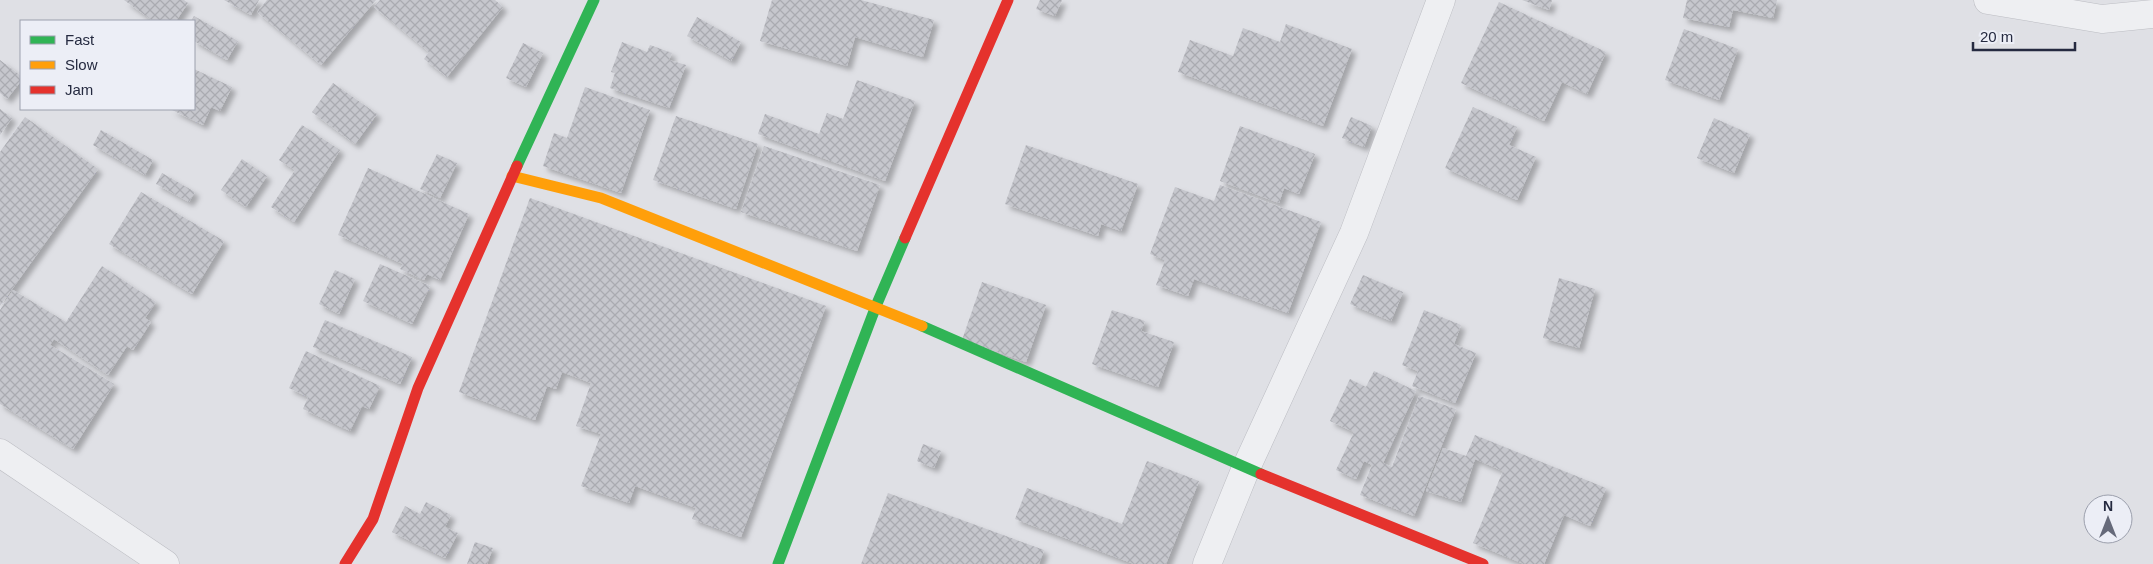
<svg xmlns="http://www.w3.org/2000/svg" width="2153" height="564" font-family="Helvetica,sans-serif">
	<defs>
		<pattern id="building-cross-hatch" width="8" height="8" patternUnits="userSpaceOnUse" patternTransform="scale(1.25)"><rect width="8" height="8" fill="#c6c7cd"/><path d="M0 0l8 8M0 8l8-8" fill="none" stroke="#aaabb1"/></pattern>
		<filter id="shadow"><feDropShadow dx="4.5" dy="4.5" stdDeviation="2.5" flood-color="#0004"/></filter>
	</defs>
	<rect width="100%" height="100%" fill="#dfe0e5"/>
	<!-- building -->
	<path fill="url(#building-cross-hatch)" filter="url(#shadow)" d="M124,0H184L188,3L176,21H153Z
		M224,0H259L251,15Z
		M267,0H376L321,65L257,12Z
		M380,0H495L503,7L447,77L424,59L429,52L374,7Z
		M772,0H861L934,20L923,57L855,37L847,66L760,41Z
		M1040,0H1062L1055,16L1036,9Z
		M1522,0H1552L1549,10Z
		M1687,0H1777L1773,18L1733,10L1729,27L1683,18Z
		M1499,2L1606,52L1587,94L1562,82L1544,121L1461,83Z
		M194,16L238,41L227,60L194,41V21H191Z
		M697,17L741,42L731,61L687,36Z
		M1286,24L1352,49L1323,126L1178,72L1190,40L1233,56L1243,28L1280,42Z
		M1684,29L1738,49L1719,100L1665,80Z
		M622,42L647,52L650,45L672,53L669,60L686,65L669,108L610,88L615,73L611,72Z
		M523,43L543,53L526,87L506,78Z
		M0,60L21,76V81L7,99L0,93Z
		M194,69L232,87L220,111L211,107L203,125L170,109H194Z
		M857,80L915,101L885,181L758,134L765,114L819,134L827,113L843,119Z
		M333,83L377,114L355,144L312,112Z
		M585,87L650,110L621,193L543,166L554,133L567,138Z
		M1473,107L1517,127L1509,145L1536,157L1517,200L1445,168Z
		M0,109L12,118L0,135Z
		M676,116L758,144L736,209L653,180Z
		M25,117L98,169L0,306V152Z
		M1351,117L1372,126L1364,147L1342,138Z
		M1714,118L1750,134L1734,173L1697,158Z
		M302,125L340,150L294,222L271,207L295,170L279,160Z
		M1240,126L1315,154L1299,194L1284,188L1279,203L1220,181Z
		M101,130L153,160L145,175L93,145Z
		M1026,145L1138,184L1121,231L1101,224L1098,236L1005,204Z
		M764,146L880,185L857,251L741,212Z
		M437,154L457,163L440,198L420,189Z
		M242,159L267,176L246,207L221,190Z
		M368,168L469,214L440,280L427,274L424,280L400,269L403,264L338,235Z
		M162,173L195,192L189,202L156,184Z
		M1220,185L1321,222L1288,313L1194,279L1188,296L1156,285L1165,260L1150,254L1175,187L1214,201Z
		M141,192L224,241L192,294L109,244Z
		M530,198L826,306L741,537L692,519L696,508L635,486L629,503L581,486L601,434L576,426L591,383L562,372L556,389L547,386L535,420L459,392Z
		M380,264L430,286L412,324L363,301Z
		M102,266L156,302L145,318L151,322L133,350L127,346L108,375L54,339L50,345L114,384L73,449L0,404V310L13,290L66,322Z
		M335,270L355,279L339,314L319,304Z
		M1363,275L1403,292L1391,321L1350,304Z
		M1559,278L1595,289L1579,348L1543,338Z
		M982,282L1046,305L1026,362L962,340Z
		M1112,310L1145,321L1141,331L1174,342L1158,387L1092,364Z
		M1424,310L1461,325L1454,344L1476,353L1455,403L1412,386L1418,371L1402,365Z
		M325,320L412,357L400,384L313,347Z
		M306,351L380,386L369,409L362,406L350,431L303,409L308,397L289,388Z
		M1374,371L1416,391L1383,463L1392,467L1419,396L1456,409L1414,516L1360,495L1372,465L1364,461L1356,479L1336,470L1354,432L1330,421L1350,379L1366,387Z
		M1475,435L1606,488L1590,526L1564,515L1544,564H1524L1473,543L1503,471L1475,459L1461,502L1426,491L1443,448L1466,456Z
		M923,444L941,451L934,468L917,461Z
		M1147,461L1199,481L1166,564H1134L1015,519L1027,488L1122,524Z
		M888,493L1044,550L1039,564H861Z
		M426,502L451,515L445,527L458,533L445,558L392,532L405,506L420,514Z
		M475,542L493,548L487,564H467Z"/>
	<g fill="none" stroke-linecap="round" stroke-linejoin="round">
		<!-- street casing -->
		<g stroke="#bcbdc3" stroke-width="29">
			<path id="street" d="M1988,0L2102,19L2153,14
				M0,453L165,564
				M1207,564L1246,468L1354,233L1441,0"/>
		</g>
		<!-- street -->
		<use href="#street" stroke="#eeeff2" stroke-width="28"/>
		<!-- fast -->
		<path stroke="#30b455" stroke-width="11" d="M517,166L594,0
			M922,326L1261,474
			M778,564L876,306L905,238"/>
		<!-- slow -->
		<path stroke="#ff9f0a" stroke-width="11" d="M512,176L601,198L922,326"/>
		<!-- jam -->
		<path stroke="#e5322d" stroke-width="11" d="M905,238L1008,0
			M1261,474L1483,564
			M345,564L373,519L418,388L517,166"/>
	</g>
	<!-- legend -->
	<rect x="20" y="20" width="175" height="90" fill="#eceef6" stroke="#9ca0ad"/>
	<rect x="30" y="36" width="25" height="8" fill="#30b455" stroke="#9ca0ad"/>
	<text x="65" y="45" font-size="15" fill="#252a40">Fast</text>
	<rect x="30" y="61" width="25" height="8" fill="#ff9f0a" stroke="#9ca0ad"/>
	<text x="65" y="70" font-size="15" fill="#252a40">Slow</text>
	<rect x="30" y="86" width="25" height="8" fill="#e5322d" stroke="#9ca0ad"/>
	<text x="65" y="95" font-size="15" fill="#252a40">Jam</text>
	<!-- north arrow -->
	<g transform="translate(2108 519)"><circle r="24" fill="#eceef6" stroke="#9ca0ad"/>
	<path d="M0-4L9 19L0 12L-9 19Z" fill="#666a7a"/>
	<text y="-8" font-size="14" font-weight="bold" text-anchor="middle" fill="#252a40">N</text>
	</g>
	<!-- scale -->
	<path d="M1973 42v8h102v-8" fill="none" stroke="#252a40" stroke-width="2.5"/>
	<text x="1980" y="42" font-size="15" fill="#252a40" stroke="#eceef6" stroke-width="4" paint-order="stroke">20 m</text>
</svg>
